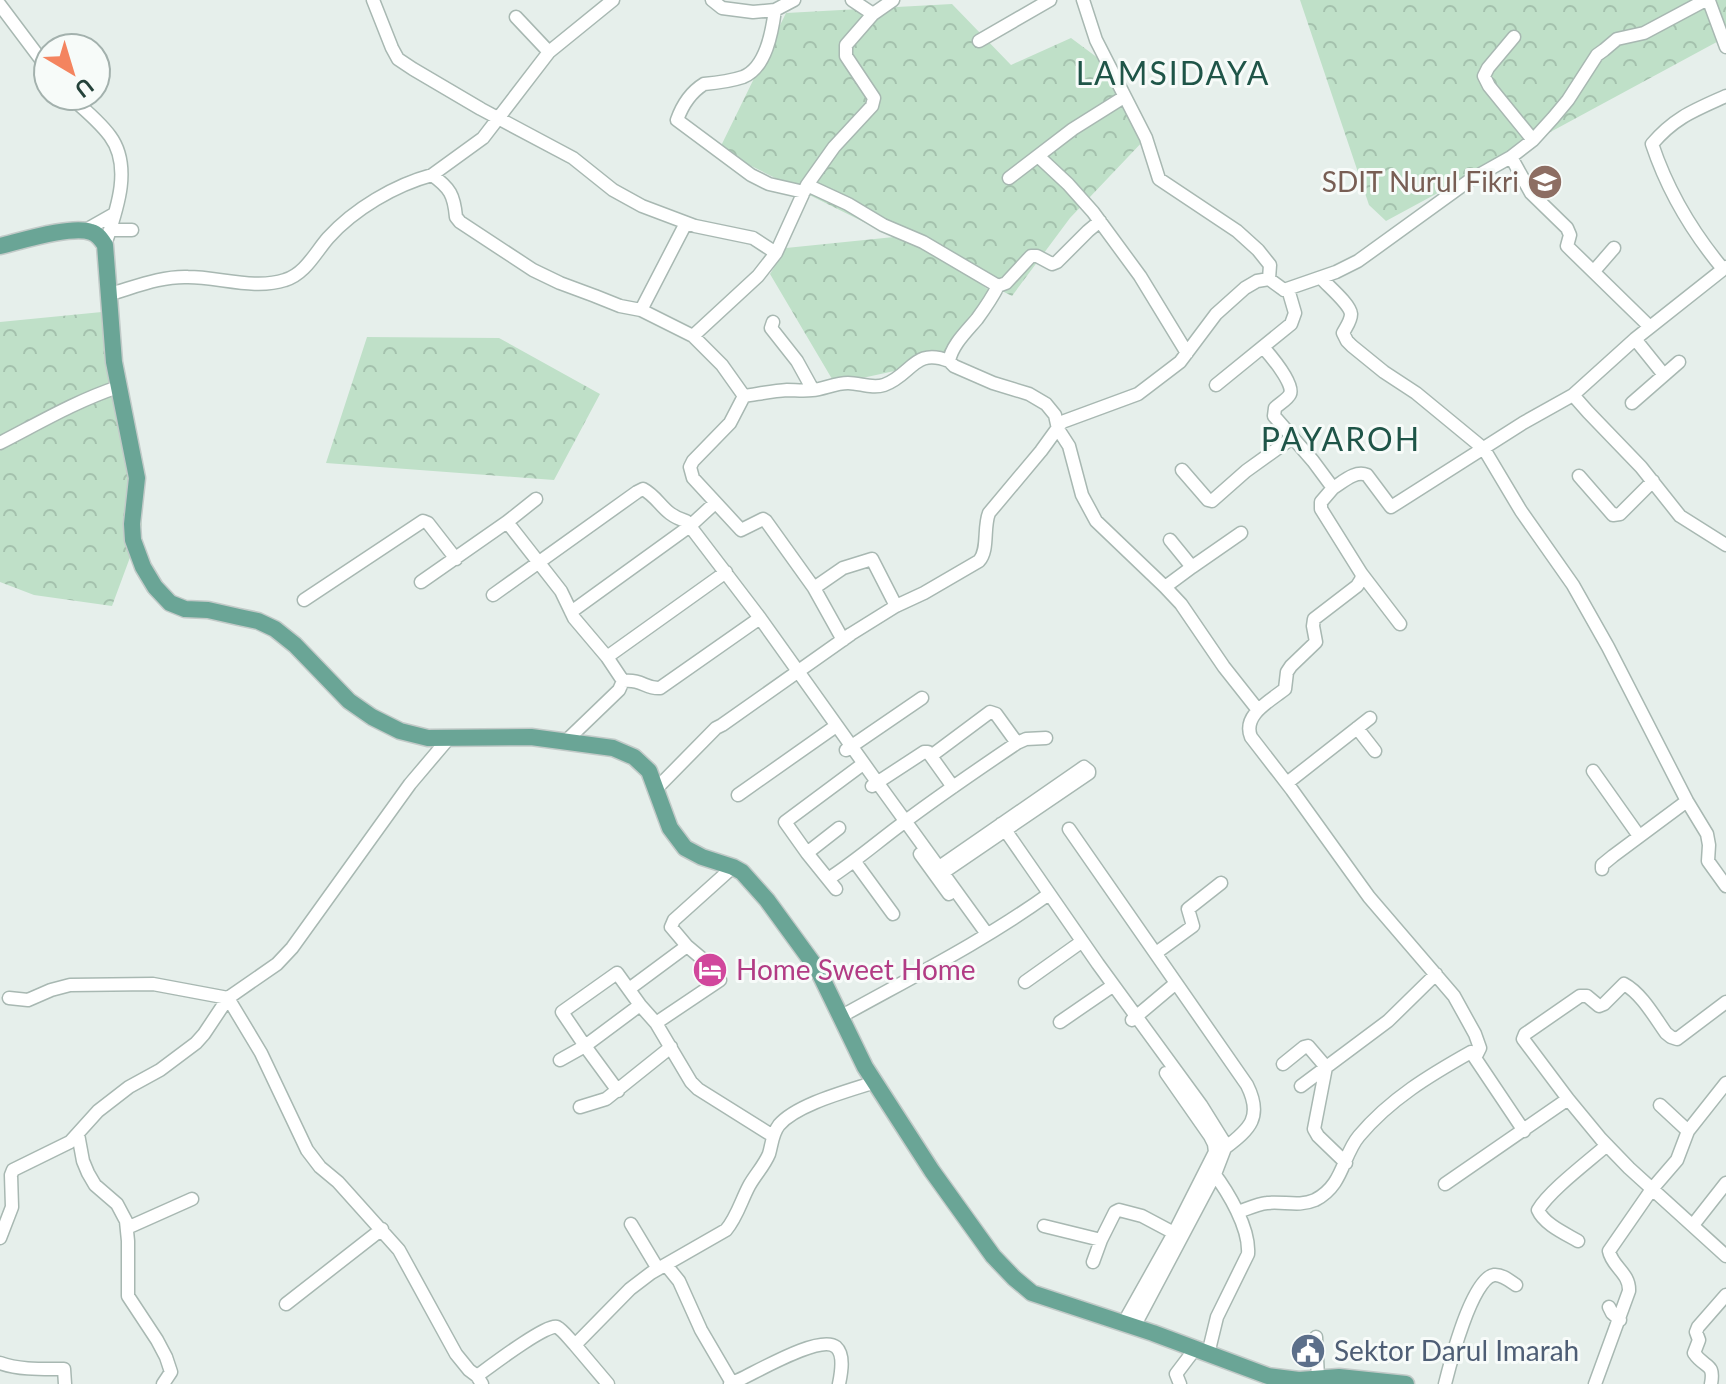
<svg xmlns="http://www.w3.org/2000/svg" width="1726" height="1384" font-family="Lato,sans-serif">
	<defs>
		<pattern id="forest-crowns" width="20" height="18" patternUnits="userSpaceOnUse" patternTransform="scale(2)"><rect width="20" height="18" fill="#bfe0c8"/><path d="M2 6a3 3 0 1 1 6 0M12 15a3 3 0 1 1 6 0" fill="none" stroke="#a4c1ad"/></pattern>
	</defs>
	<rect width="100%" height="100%" fill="#e6efeb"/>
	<!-- forest -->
	<path fill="url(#forest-crowns)" d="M1300,0H1726V37L1386,221L1369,205Z
		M952,4L1011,65L1071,38L1110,67L1146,138L1070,218L1012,296L964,272L989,290L949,359L835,384L770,274L786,248L894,237L719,150L786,13Z
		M112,311L142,525L112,606L34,595L0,582V322Z
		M367,337L499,338L600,394L554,480L326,463Z"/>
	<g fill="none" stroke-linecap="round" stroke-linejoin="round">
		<!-- minor casing -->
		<g stroke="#a8b8b2" stroke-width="15">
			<path id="minor" d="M373,0L392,48L398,59L413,69L481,109L573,158L613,190L642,206L695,226L753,238L776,253
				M712,0L722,8L753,12L775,10L794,0
				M852,0L873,14L893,0
				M1083,0L1096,40L1146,138L1159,179L1237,231L1258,250L1270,265L1269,279
				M0,5L48,69
				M775,10C772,32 766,68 743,77C731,81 716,83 704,84C691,92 682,106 677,120L751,175L769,184L804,192
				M516,17L549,52
				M1514,37L1488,68L1484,76L1489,86L1533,140
				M979,41L1050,0
				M69,96C83,108 99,121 110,136C133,167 116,212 105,245
				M1038,156L1068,184L1093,212L1140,276L1187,353
				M1511,157L1531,193L1567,228L1570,235L1567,246L1650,327
				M432,175L483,138L549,52L613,0
				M1009,178L1073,129L1124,97
				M807,185L848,204L883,225L923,242L998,286L1006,283L1031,256H1037L1052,264L1057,262L1088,231L1100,221
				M110,230H132
				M84,231L114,214
				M1726,267L1635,339L1573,395L1588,412L1641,467L1680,516L1726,545
				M1723,269C1693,233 1667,189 1652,144C1675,117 1695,110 1726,96
				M1594,271L1614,248
				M1321,278C1328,286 1350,304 1351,314C1351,321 1346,327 1343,333L1347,341L1352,346L1384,372L1416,393L1484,449L1521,511L1573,585L1608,647L1687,801L1707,834L1709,845L1708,861L1726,886
				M998,286C992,298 985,308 977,319C966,332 952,345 949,361L954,366L993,383L1029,394L1046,404L1055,415L1058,429L1069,446L1082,495L1096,521L1165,587L1192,567L1170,540
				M110,294C135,287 161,276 188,277C219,277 255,290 285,280C305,274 315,253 328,238C354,209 395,185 432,175C450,188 454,195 456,217L460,222L533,270L560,283L595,296L620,306L641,310L693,336L722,365L744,396L730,423L693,461L690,467L693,478L741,530L763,519L766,521L814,588L843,640
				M641,310L686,223
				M773,322L771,328L797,361L813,390
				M693,336L758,276L776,253L807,185L834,147L872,106L874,98L846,56V45L873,14
				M1635,339L1664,375
				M1216,385L1291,324L1295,313L1288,289L1284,290
				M744,396C758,394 773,391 787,390C795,390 804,391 812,390C824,389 835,383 848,383C860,383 872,389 884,385C912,375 914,347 949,361
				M1632,403L1679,362
				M0,443C39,423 76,401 118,387
				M1182,470L1208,500L1212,501L1246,471L1292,438
				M1579,476L1613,515L1620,514L1653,481
				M1333,488C1343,482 1355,470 1367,475L1391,507L1523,423L1573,395
				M507,522L536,499
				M1192,567L1241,533
				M1361,573L1400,624
				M421,582L507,522L561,591L574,618L607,657L623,681L619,690L566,741
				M1165,587L1181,604L1224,667L1258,710
				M814,588L843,568L872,559L896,606
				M493,595L637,492L643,489C660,498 663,515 686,521L760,618L877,782L987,934
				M304,600L423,521L428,523L456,559
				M571,612L690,526L715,503
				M607,657L726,572
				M623,681C643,679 645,689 660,688L760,618
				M1357,728L1375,751
				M846,750L922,698
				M931,756L990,712L996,714L1017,743
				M1593,771L1639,836
				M1287,783L1370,718
				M872,786L924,752H928L953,787
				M656,789L716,728L722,725L851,634L896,606L924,593L979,561C989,550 983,528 989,513L1041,451L1062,422L1138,394L1180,362L1216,314L1245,288L1257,281L1269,279L1284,290L1336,272L1358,261L1470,180L1511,157L1533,140L1553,118L1568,100L1597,55L1604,50L1617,39L1644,33L1704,1H1709L1726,47
				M738,795L836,726
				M1001,824L1098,964L1201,1105L1224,1142L1225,1148L1215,1174L1134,1327
				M1069,829L1247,1085C1263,1117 1250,1129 1225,1148
				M807,853L839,828
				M920,854L949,894
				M855,862L893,914
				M1602,869V865L1613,856L1687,801
				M935,870L1084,767L1089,771V773L938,876
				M828,879C853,863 875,844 899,826C937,797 977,770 1017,743L1026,739L1046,738
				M836,889L807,853L785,822L863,764
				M1156,953L1193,926L1188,909L1221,883
				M1025,982L1077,945
				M629,989L687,946L671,927L674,920L733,867
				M9,998L28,1000L51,990L70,985L153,984L228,998L261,1053L307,1150L320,1167L338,1182L399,1250L456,1354L469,1370L477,1376
				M1726,1002L1677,1039L1671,1037L1666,1033C1654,1016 1641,993 1624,984L1604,1004L1599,1006L1587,996H1580L1525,1034L1523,1039L1568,1099L1601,1139L1629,1168L1726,1256
				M640,1005L585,1046L562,1012L617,973L640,1005L656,1023L691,1082L698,1089L773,1136
				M840,1017C910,978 984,941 1049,894
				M1132,1020L1176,983
				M1060,1022L1108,989
				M656,1023L720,980L706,962L687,946
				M1471,1052L1524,1131
				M560,1060L585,1046L618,1091
				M1283,1064L1304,1047L1308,1046L1326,1067L1314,1129L1318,1136L1346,1163
				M1301,1086L1388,1021L1436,974
				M1660,1105L1688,1131
				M580,1107L606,1099L671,1047
				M78,1134L83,1161L88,1173L95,1185L117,1204L126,1221L128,1241V1296L157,1340L166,1357L171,1372L163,1384
				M1445,1184L1568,1099
				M1238,1212C1247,1209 1257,1204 1267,1203C1283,1201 1299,1207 1315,1200C1344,1185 1342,1156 1359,1136C1390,1099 1430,1075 1471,1052L1477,1054L1480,1048L1475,1034L1454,996L1369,897L1292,790L1251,737C1242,715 1270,701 1285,689L1287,672L1291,666L1316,642L1313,626L1314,619L1357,586L1362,578L1361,573L1321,509V502L1333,488L1313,461L1274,416L1275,408C1279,404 1288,399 1290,394C1295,384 1270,355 1263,347
				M631,1224L658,1269
				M1693,1225L1726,1183
				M1044,1226L1101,1240
				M127,1228L192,1199
				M0,1238L12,1207L11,1175L13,1170L70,1142L98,1111L129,1087L160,1070L196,1043L204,1034L228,998L277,964L292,948L410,784L449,738
				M1578,1241C1564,1233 1544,1224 1538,1210C1550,1190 1589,1161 1607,1145
				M1093,1262L1101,1240L1115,1212L1119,1210L1142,1216L1174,1233
				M666,1265L679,1281L701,1330L732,1383
				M286,1304L382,1229
				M1609,1307L1612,1313L1620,1320
				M1123,1324L1174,1233L1215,1152L1214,1144L1210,1136L1166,1073
				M1316,1337L1318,1378
				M1208,1354L1217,1317L1248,1254C1250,1228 1228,1192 1213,1172
				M0,1363C19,1370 43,1369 64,1369L65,1384
				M482,1384L477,1376C488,1368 547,1323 557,1327C563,1330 570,1340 575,1345
				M608,1384L575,1345L630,1289L651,1273L726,1230C737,1217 741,1201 749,1186C755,1175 764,1166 769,1154C772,1144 772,1134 779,1125C797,1104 848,1091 875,1082
				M730,1384C749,1377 819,1333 836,1347C845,1355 841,1374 839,1384
				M1180,1384L1176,1374L1195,1349
				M1445,1384C1450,1364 1472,1278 1494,1275C1502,1274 1510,1281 1516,1285
				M1595,1384L1629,1291C1630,1273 1612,1267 1609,1251L1652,1189L1677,1160L1688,1131L1726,1083
				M1711,1384C1715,1362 1705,1369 1694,1353L1699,1340L1696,1332L1698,1327L1726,1295"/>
		</g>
		<!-- major casing -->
		<g stroke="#c2cac8" stroke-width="19">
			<path id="major" d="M0,246C21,241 72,225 91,232C98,234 101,239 105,245L114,362L137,478L132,524L133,540L143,567L155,587L170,603L185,609L208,610L239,617L258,621L275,629L295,645L349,701L372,717L400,731L428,738L531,737L613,748L634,757L649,771L670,828L685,848L702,857L733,867L742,872L767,900L818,970L865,1067L932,1171L993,1256L1014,1278L1032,1293L1153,1333L1268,1376L1299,1380L1339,1377L1406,1384"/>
		</g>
		<!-- minor -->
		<use href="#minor" stroke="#fff" stroke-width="12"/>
		<!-- major -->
		<use href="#major" stroke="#6aa596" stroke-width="16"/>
	</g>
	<!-- icons -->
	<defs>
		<g id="school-disc" transform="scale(1.8)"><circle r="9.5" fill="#8d6e63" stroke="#f7fbf9"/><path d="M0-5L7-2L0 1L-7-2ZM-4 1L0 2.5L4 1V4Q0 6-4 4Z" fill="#fff"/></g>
		<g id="hotel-disc" transform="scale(1.8)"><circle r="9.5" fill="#d1479c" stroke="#f7fbf9"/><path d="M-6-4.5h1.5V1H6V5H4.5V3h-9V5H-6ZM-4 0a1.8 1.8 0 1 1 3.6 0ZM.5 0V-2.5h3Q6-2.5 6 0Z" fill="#fff"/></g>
		<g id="civic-disc" transform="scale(1.8)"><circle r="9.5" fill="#5c6f8a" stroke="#f7fbf9"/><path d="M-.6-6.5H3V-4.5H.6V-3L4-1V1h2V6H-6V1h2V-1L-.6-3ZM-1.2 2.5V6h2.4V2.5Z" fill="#fff"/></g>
	</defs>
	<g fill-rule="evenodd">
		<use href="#school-disc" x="1545" y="182"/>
		<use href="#hotel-disc" x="710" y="970"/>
		<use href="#civic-disc" x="1308" y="1351"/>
	</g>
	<g text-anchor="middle" stroke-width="6" stroke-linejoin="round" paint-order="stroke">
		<!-- education labels -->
		<g font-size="28" fill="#785e54" stroke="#f7fbf9" text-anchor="end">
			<text x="1519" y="192">SDIT Nurul Fikri</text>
		</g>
		<!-- hotel labels -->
		<g font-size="28" fill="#b23c85" stroke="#f7fbf9" text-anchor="start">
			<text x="736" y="980">Home Sweet Home</text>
		</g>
		<!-- service labels -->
		<g font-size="28" fill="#4e5e75" stroke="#f7fbf9" text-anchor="start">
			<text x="1334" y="1361">Sektor Darul Imarah</text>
		</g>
		<!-- quarter labels -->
		<g font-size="32" letter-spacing="2" fill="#1f5548" stroke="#f7fbf9">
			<text x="1173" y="85">LAMSIDAYA</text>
			<text x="1341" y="451">PAYAROH</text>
		</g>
	</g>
	<!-- north arrow -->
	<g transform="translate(72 72) rotate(142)"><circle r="38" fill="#f7fbf9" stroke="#a3b1ad" stroke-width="2"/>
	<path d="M0-6L14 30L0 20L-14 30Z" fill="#f4845f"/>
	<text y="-12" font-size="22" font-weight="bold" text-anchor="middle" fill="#24423a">U</text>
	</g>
</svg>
